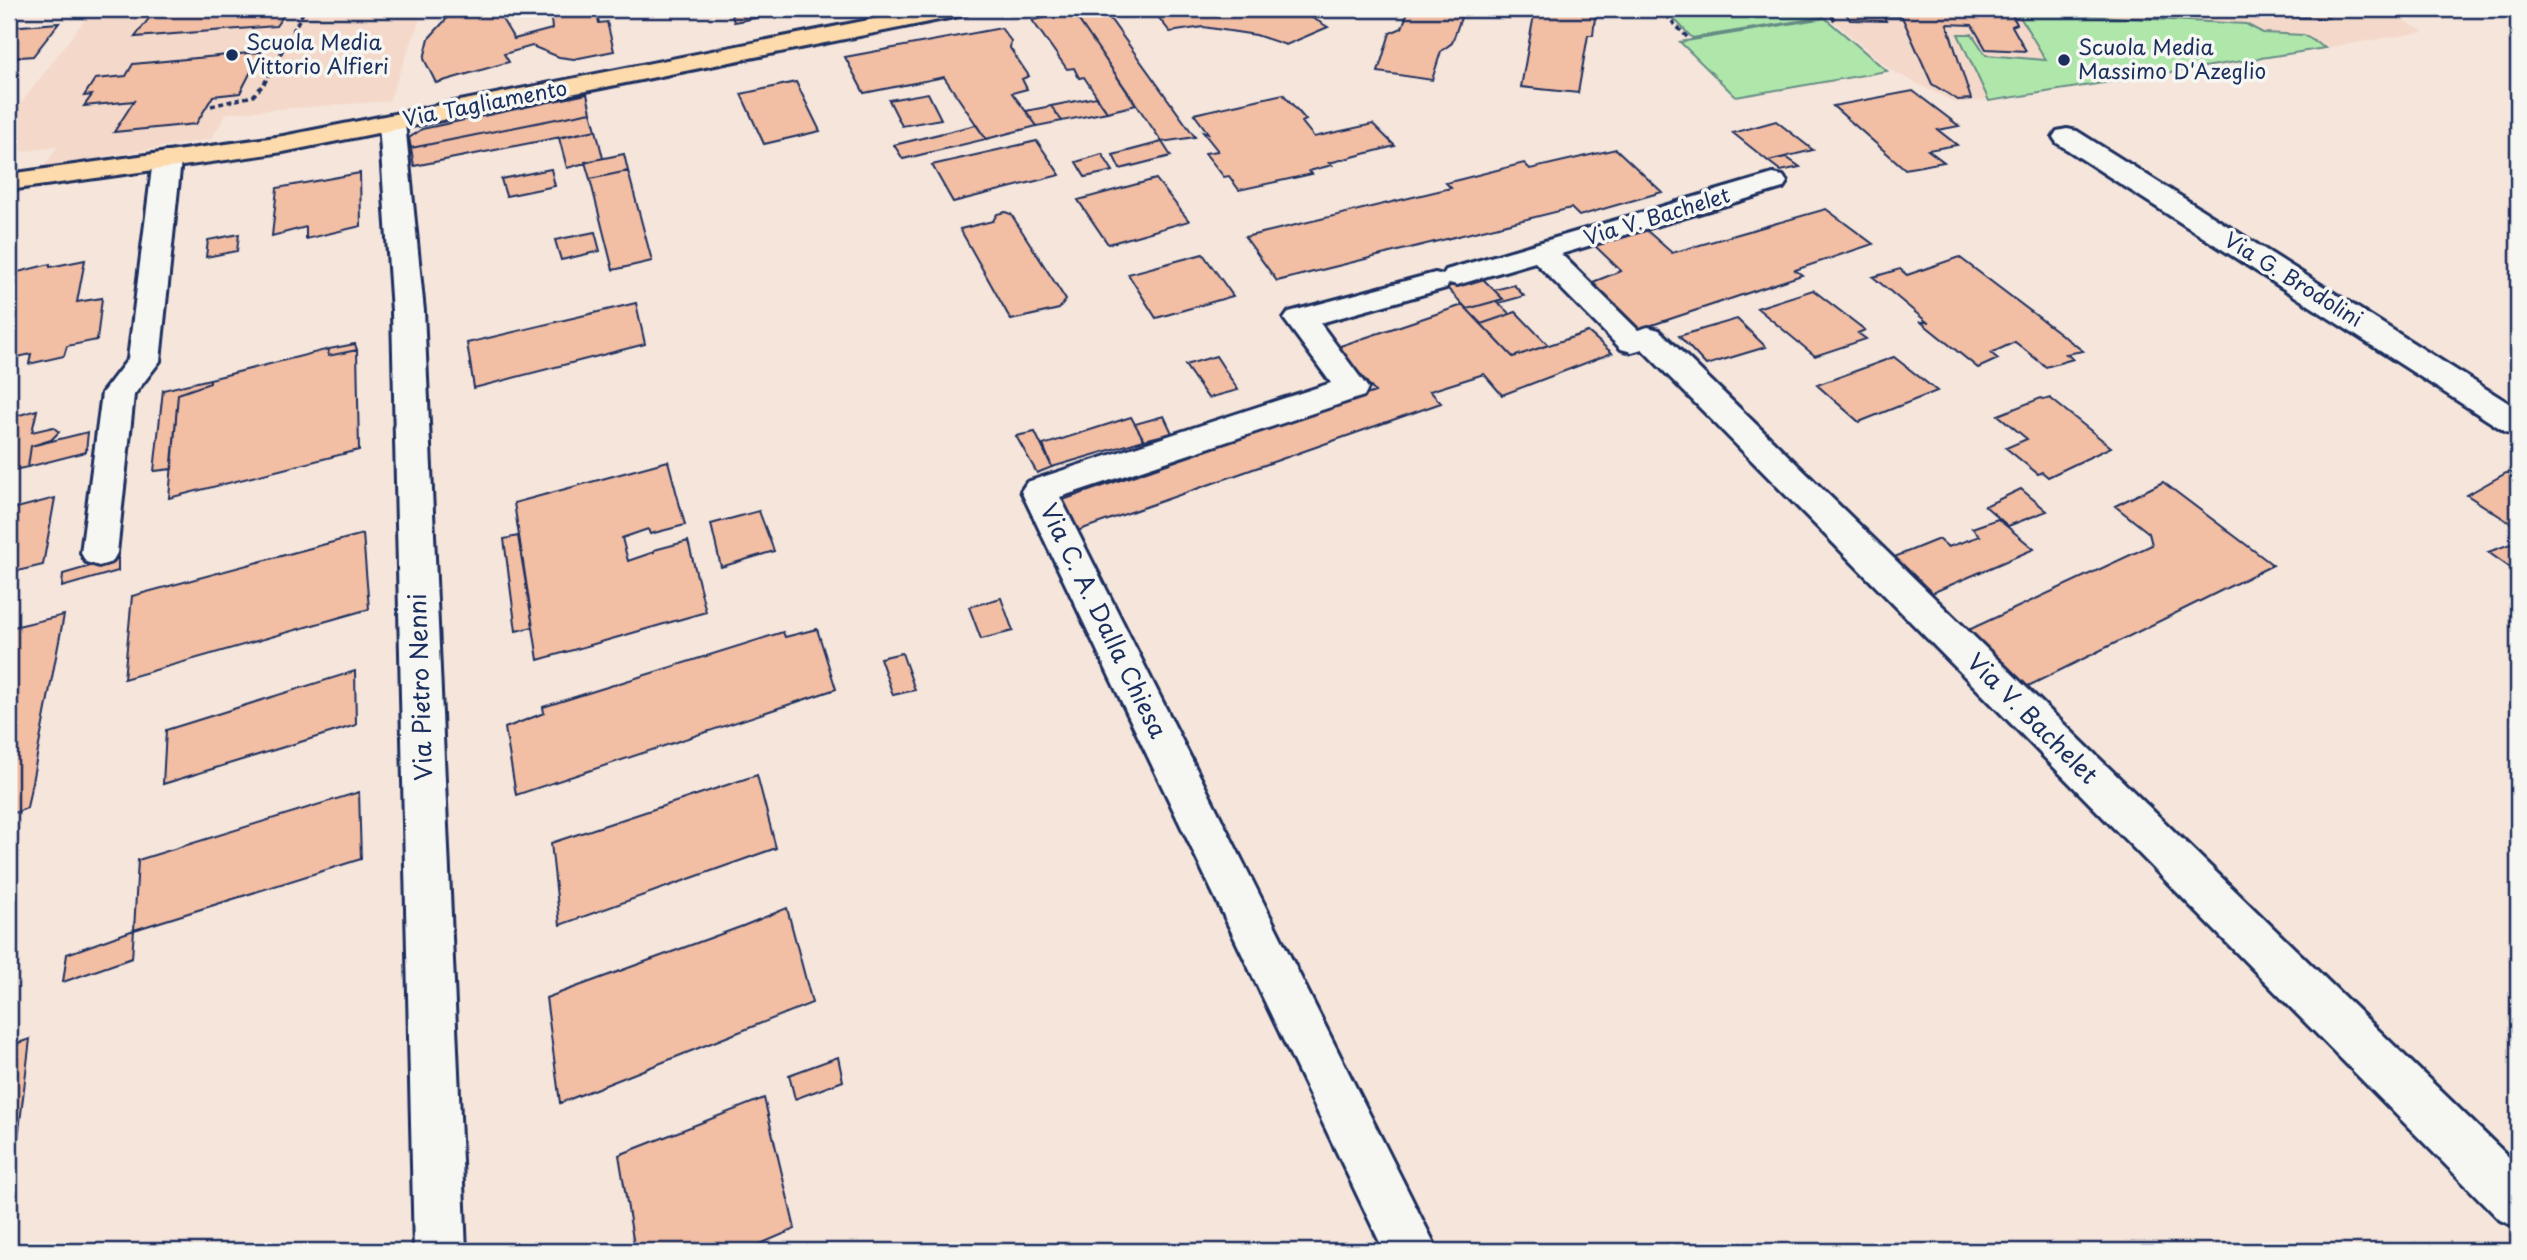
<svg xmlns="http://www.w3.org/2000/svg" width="2527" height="1260" font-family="'Playpen Sans',sans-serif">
	<rect width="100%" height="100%" fill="#f5e5db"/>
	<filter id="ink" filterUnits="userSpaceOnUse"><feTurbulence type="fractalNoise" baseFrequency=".0143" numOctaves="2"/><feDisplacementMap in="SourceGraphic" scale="14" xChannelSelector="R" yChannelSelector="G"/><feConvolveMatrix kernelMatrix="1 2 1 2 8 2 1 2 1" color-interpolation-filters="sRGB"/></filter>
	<g filter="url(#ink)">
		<!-- built -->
		<path fill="#f4d9ca" d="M93,9H424L389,101L227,113L211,139L44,167L57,147L9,153V119Z
			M1819,9H2384L2424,32L2018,97L1956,103L1892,71Z"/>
		<!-- green -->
		<path fill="#afe7ab" stroke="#658b84" stroke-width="2" d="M1665,9H1817L1824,17L1692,38Z
			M2017,12L2246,24L2263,33L2304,35L2325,48L1989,101L1958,34H1972L1986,55L2046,60Z
			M1825,18L1887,71L1736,97L1680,42Z"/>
		<!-- building -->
		<path fill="#f2bea4" stroke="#1b2f5e" stroke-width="2" d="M156,9H288L276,26L135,37Z
			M550,9H596L599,23L607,22L614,51L574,59L559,57L532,46L504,54L509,62L436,83L424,59L429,38L450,15L499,14L514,39L552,29Z
			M730,9H803L734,22Z
			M1071,9H1103L1195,137L1162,142Z
			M1152,9H1297L1328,27L1286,45L1256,35L1203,27L1170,32Z
			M1409,9H1464L1452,43L1441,51L1432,80L1378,72L1390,33L1402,28Z
			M1535,9H1596L1593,35H1588L1578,93L1521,87Z
			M1843,9L2010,11L2017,24L2012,26L2026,51L1986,49L1972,25L1947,24L1971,99L1958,100L1932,84L1902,17L1883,16L1886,21L1850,20Z
			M2099,9H2320L2328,18Z
			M2421,9H2488L2430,15Z
			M1074,13L1136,105L1107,112L1084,77L1079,78L1074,68L1067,69L1032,20Z
			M59,23L33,56L9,58V27Z
			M1001,28L1011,41L1010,48L1029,76L1022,79L1027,89L1012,93L1037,126L986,139L944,77L864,93L845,57Z
			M261,52L240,93L213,96L196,124L114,132L134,101L84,106L92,95L84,96L95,79L126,76L133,64Z
			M796,82L820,131L764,144L741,94Z
			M1913,91L1959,126L1938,130L1957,145L1928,150L1944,162L1905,169L1833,106Z
			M928,93L941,119L902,126L889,100Z
			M587,94L591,112L411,148L409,138L422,129Z
			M1283,94L1306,120L1302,122L1314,137L1373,124L1395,146L1329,163L1332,165L1309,171L1312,174L1239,190L1229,176L1224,177L1205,153L1218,151L1203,132L1208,133L1194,114Z
			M1096,97L1107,112L1062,121L1051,106Z
			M1051,106L1062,121L1037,126L1026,111Z
			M591,112L596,130L414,166L411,148Z
			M1776,121L1813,150L1768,161L1733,133Z
			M976,125L986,139L903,159L894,145Z
			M596,130L603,158L567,168L559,138Z
			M1037,141L1060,175L953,202L932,165Z
			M1162,142L1171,156L1120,169L1113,155Z
			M1616,149L1662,192L1579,216L1571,208L1277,281L1245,237L1451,188L1446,183L1524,163L1530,169Z
			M624,154L628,171L590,179L585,162Z
			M1102,154L1113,171L1085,177L1076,162Z
			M1786,157L1800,167L1781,171L1768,161Z
			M551,169L555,186L506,196L501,179Z
			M628,171L652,261L613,270L590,179Z
			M360,173L361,226L306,239V227L272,236L277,188Z
			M1156,179L1189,221L1108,244L1078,200Z
			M1826,209L1873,244L1795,270L1802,275L1637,330L1594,288L1593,282L1621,271L1592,243L1644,228L1672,253Z
			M1005,212L1011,214L1066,300L1059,309L1011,320L960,229L993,221L997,214Z
			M595,232L600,251L561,260L555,240Z
			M239,234L237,251L206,257L208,240Z
			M1203,254L1233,296L1156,318L1128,274Z
			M1959,257L2083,351L2066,354L2073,359L2046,367L2015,342L1991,353L1998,359L1978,368L1921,322H1927L1873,277L1900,269L1907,275Z
			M85,260L77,302L102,298L97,340L67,346L64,356L29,364L31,354L9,359V297L14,273L50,264V267Z
			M1481,277L1503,299L1467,309L1446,287Z
			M1514,285L1524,296L1499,303L1496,301L1503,299L1494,290Z
			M1813,290L1865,330L1858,333L1866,339L1815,356L1757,308Z
			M1496,301L1510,314L1481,324L1467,309Z
			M636,303L645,344L474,388L467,343Z
			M1463,305L1513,357L1588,332L1612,353L1502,395L1484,374L1430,391L1441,403L1074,532L1057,502L1375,392L1337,347Z
			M1516,312L1548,345L1513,357L1481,324Z
			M1737,319L1766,347L1706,365L1679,336Z
			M355,344L357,350L328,356L329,349Z
			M329,349L328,356L357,350L359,450L169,498L178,394L210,383V379Z
			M1216,356L1238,390L1208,398L1185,365Z
			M1894,357L1937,391L1859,422L1817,385Z
			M210,379V383L178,394L172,469L154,471L163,390Z
			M2041,398L2044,400L2050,398L2111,447L2048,477L2042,472L2038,474L2006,448L2027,439L1998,415Z
			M37,410L32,432L53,427L59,432L51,440L31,446L28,467L9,471V418Z
			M1164,416L1172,433L1144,440L1135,424Z
			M1131,417L1144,440L1052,467L1043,445Z
			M88,432L86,452L28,467L31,446Z
			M1035,432L1052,467L1037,473L1016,436Z
			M668,461L685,525L650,534L648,529L622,538L628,561L654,552V550L688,541L706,612L538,660L514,503Z
			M2508,472L2518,478V528L2467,495Z
			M2163,482L2273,565L2022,689L1962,633L2152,545L2149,533L2115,506Z
			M2021,489L2047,511L2008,526L1985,506Z
			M55,498L43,565L9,573V510Z
			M759,511L774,551L721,567L711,524Z
			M1998,519L2034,549L1918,599L1882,562L1939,539L1948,547L1980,536L1972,528Z
			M363,534L369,609L124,679L132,596Z
			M518,536L533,627L516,631L504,539Z
			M2510,544L2518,550V569L2515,571L2488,552Z
			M118,558V571L62,587L63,574Z
			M1001,598L1013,631L981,639L969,607Z
			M64,615L27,808L9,815V628Z
			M817,629L836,689L516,795L505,728L544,713L543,707L783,632L785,637Z
			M902,653L915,690L893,695L880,658Z
			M355,671L356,725L163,784L166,730Z
			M757,775L776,848L560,925L551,843Z
			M359,792L361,859L134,930L138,860Z
			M787,908L812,1003L560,1103L546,998L743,926Z
			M134,930L132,958L63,982L67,954Z
			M30,1039L18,1139L9,1142V1046Z
			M838,1057L843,1081L795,1099L789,1075Z
			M764,1098L795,1229L744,1251H635L619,1155Z"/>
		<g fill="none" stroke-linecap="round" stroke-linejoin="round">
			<!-- minor casing -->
			<g stroke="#1b2f5e" stroke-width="6">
				<path id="minor" d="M392,115L401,117L405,123L424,311L466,1251H414L392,311L379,123L383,117Z
					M2067,129L2077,131L2518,409V435L2506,432L2057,143L2053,137L2057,131Z
					M167,152L177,154L181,160L160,361L134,395L117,553L112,562L99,566L86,562L81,553L102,393L128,359L153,160L157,154Z
					M1773,174L1783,176L1787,182L1783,188L1561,254L1638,330L1648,327L1659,330L2518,1166V1228L2500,1220L1642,349L1632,352L1621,349L1535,262L1457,285L1449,283L1446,288L1320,323L1368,388L1364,396L1060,497L1438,1251H1384L1021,491L1027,482L1331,383L1284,319L1289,312L1435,273L1443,275L1446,270Z"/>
			</g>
			<!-- major casing -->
			<g stroke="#1b2f5e" stroke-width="6">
				<path id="major" d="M924,9H971L967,14L959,16L283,152L9,190V174L283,136Z"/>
			</g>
			<!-- path -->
			<path stroke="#1b2f5e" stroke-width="3.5" stroke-dasharray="5 3.5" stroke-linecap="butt" d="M1660,9L1688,38
				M1827,9L1835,21
				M211,106L253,96L264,84L305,9"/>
			<!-- minor -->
			<use href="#minor" fill="#f6f6f2" fill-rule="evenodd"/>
			<!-- major -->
			<use href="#major" fill="#fedbac" fill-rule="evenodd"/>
		</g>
	</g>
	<!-- markers -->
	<g fill="#1b2f5e" stroke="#f6f6f2" stroke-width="2.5">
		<circle cx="232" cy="55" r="7"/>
		<circle cx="2064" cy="60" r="7"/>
	</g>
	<g text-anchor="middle" stroke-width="7" stroke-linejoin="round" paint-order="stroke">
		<!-- far-poi labels -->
		<g font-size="21" fill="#1b2f5e" stroke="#f6f6f2" text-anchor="start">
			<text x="246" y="50">Scuola Media<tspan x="246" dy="24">Vittorio Alfieri</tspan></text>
			<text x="2078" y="55">Scuola Media<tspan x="2078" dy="24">Massimo D'Azeglio</tspan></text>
		</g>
		<!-- far-street labels -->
		<g font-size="21" fill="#1b2f5e" stroke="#f6f6f2">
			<text transform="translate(485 104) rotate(-11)" y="7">Via Tagliamento</text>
			<text transform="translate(1657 217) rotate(-17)" y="7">Via V. Bachelet</text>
			<text transform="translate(2293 280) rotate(32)" y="7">Via G. Brodolini</text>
		</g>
		<!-- street labels -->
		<g font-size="24" fill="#1b2f5e" stroke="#f6f6f2">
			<text transform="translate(1103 621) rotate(64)" y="8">Via C. A. Dalla Chiesa</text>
			<text transform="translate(421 687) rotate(-92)" y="8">Via Pietro Nenni</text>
			<text transform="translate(2032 719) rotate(45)" y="8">Via V. Bachelet</text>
		</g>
	</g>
	<!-- margin -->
	<rect width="2527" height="1260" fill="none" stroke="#f6f6f2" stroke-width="35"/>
	<rect x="18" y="18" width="2492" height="1225" fill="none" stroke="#1b2f5e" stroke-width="2.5" filter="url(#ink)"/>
</svg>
